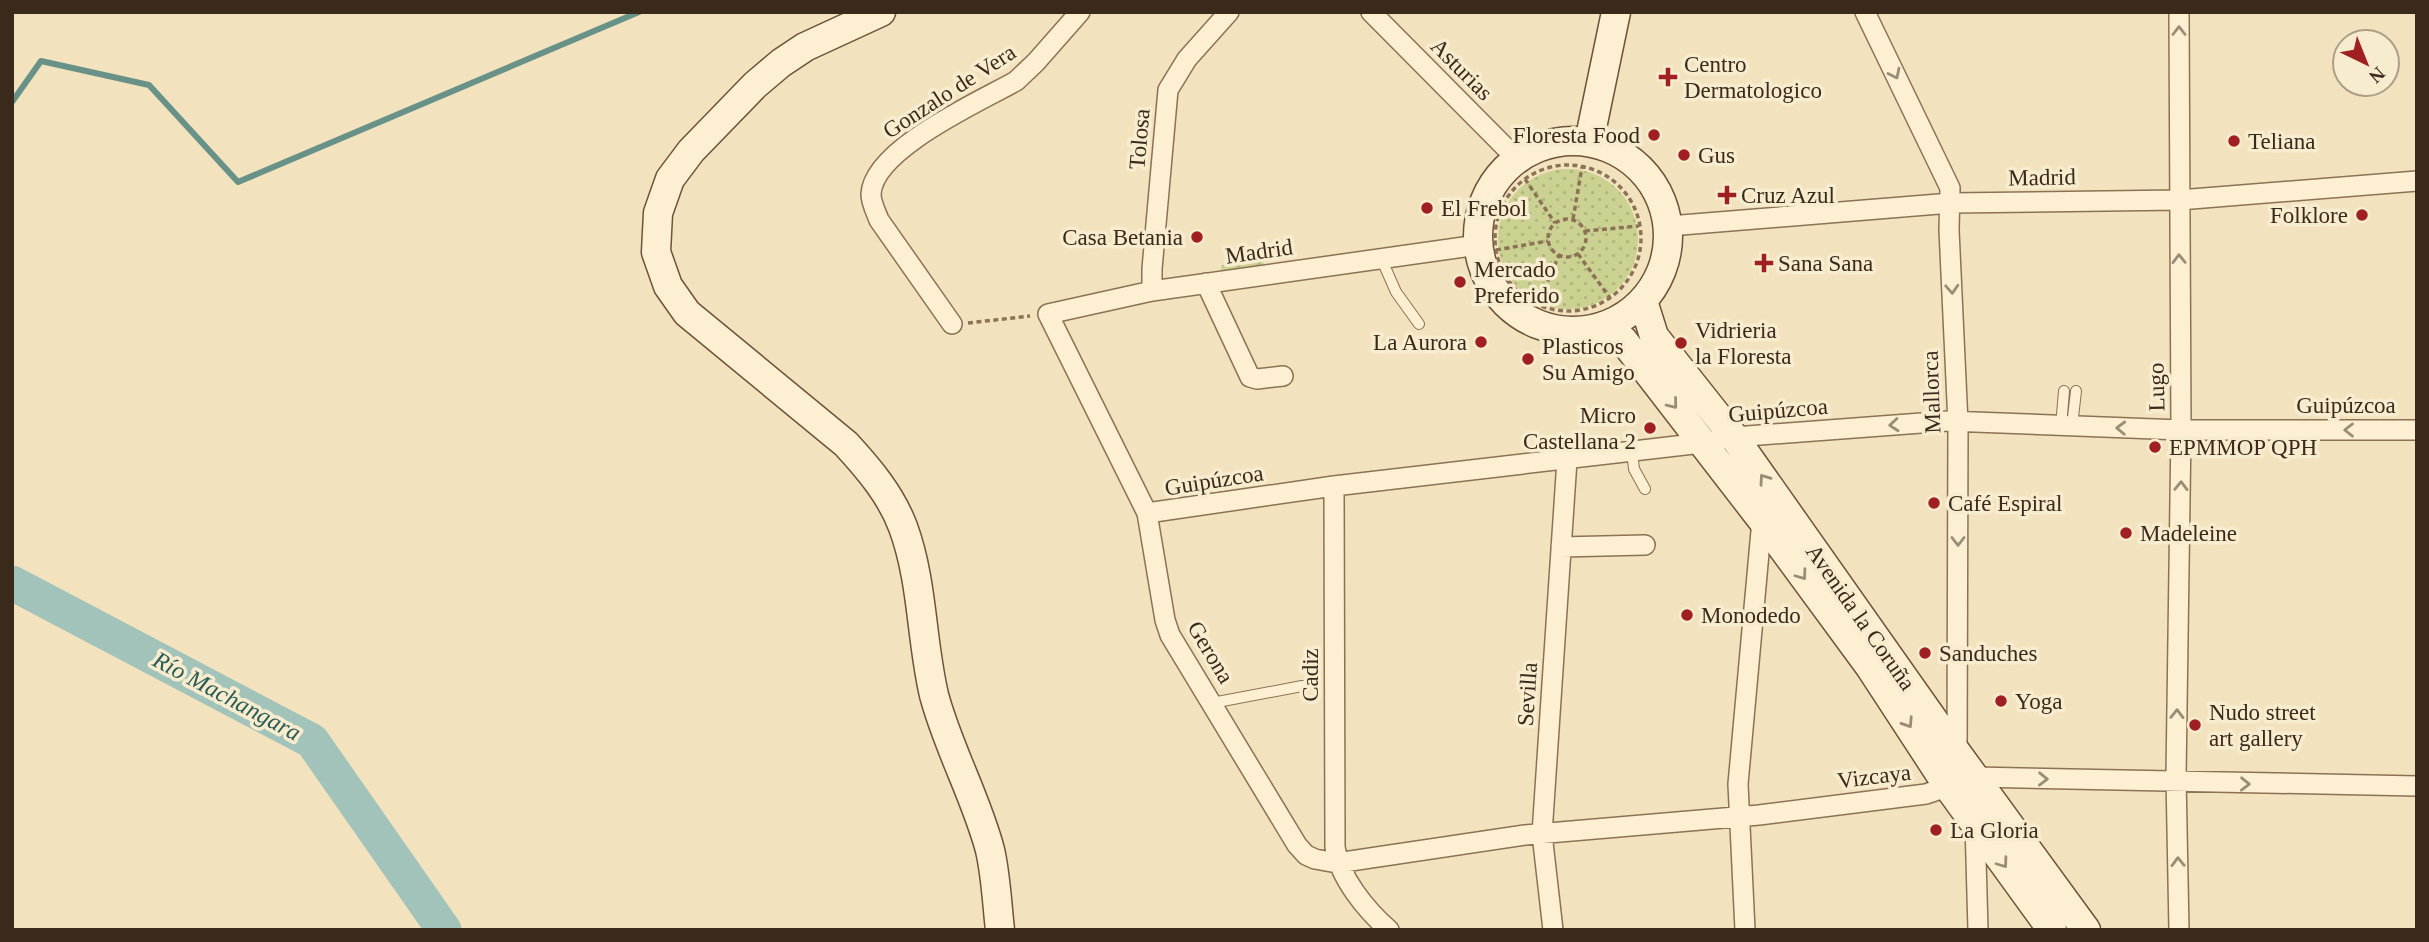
<svg xmlns="http://www.w3.org/2000/svg" width="2429" height="942" font-family="'Times New Roman',serif">
	<defs>
		<pattern id="grass-dots" width="8" height="8" patternUnits="userSpaceOnUse" patternTransform="scale(1.75)"><rect width="8" height="8" fill="#cad191"/><path d="M2 2h.1M6 6h.1" fill="none" stroke="#aeb47c" stroke-width="1.8" stroke-linecap="round"/></pattern>
		<pattern id="garden-furrows" width="10" height="10" patternUnits="userSpaceOnUse" patternTransform="scale(1.75)"><rect width="10" height="10" fill="#cad191"/><path d="M-1 1l2-2M0 10L10 0M9 11l2-2" fill="none" stroke="#aeb47c"/></pattern>
	</defs>
	<rect width="100%" height="100%" fill="#f2e2be"/>
	<!-- grass -->
	<path fill="url(#grass-dots)" d="M1498 239a70 70 0 1 1 140 0a70 70 0 1 1-140 0Z"/>
	<!-- garden -->
	<path fill="url(#garden-furrows)" d="M1264,261L1263,266L1221,270L1222,265Z"/>
	<g fill="none" stroke-linecap="round" stroke-linejoin="round">
		<!-- stream -->
		<path stroke="#689287" stroke-width="6" d="M12,102L41,61L149,85L238,182L639,12"/>
		<!-- river -->
		<path stroke="#a2c3b9" stroke-width="35" d="M12,583L312,741L444,930"/>
		<!-- lane casing -->
		<g stroke="#8c7255" stroke-width="12">
			<path id="lane" d="M1381,258L1396,292L1419,324
				M2061,426L2064,391
				M2072,426L2076,391
				M1632,452L1634,469L1645,489
				M1212,703L1302,686"/>
		</g>
		<!-- street casing -->
		<g stroke="#8c7255" stroke-width="22">
			<path id="street" d="M1371,12L1507,149L1522,157
				M1865,12L1950,188L1949,230L1958,423L1957,756
				M2179,12L2181,430L2176,777L2179,930
				M1669,226L1951,203L2179,200L2417,181
				M1478,245L1152,291L1048,314L1147,513L1165,620L1170,635L1297,845L1306,855L1315,859L1337,863L1525,835L1759,815L1926,794L1975,777L2417,786
				M1206,283L1250,377L1257,379L1283,376
				M1152,291V269L1168,90L1187,59L1229,12
				M952,324L879,220C876,212 871,203 871,194C873,149 979,102 1016,81L1036,62L1080,12
				M1334,486L1335,847C1339,877 1366,910 1389,930
				M1147,513L1334,486L1702,443L1734,437L1948,421L2181,430H2417
				M1561,547L1645,545
				M1975,824L1978,930
				M1553,930L1542,834L1567,460
				M1745,930L1738,784L1762,520"/>
		</g>
		<!-- secondary casing -->
		<g stroke="#6d5339" stroke-width="31">
			<path id="secondary" d="M881,12L805,47L781,63L755,85L691,151L670,179L658,213L656,252L668,286L687,313L846,444C869,469 891,495 903,527C923,581 921,640 934,695C948,748 976,797 990,850C996,876 997,904 1000,930
				M1478 236a95 95 0 1 1 190 0a95 95 0 1 1-190 0Z
				M1589,142L1616,12
				M1643,301L1654,336L1734,437L1954,749L2086,930
				M1607,326L1623,340L1762,520L1870,667L1949,788L2052,930"/>
		</g>
		<!-- path -->
		<path stroke="#8c7255" stroke-width="3.5" stroke-dasharray="5 3.5" stroke-linecap="butt" d="M1495 238a73 73 0 1 1 146 0a73 73 0 1 1-146 0Z
			M1525,179L1555,223
			M1548 238a19 19 0 1 1 38 0a19 19 0 1 1-38 0Z
			M1573,219L1582,167
			M1585,231L1639,226
			M1496,250L1548,241
			M1578,254L1610,298
			M1538,305L1559,255
			M968,323L1030,316"/>
		<!-- lane -->
		<use href="#lane" stroke="#fcefd2" stroke-width="10"/>
		<!-- street -->
		<use href="#street" stroke="#fcefd2" stroke-width="19"/>
		<!-- secondary -->
		<use href="#secondary" stroke="#fcefd2" stroke-width="28"/>
	</g>
	<!-- one-way arrows -->
	<defs><path id="oneway-chevron" d="M-2-3.5L2.5 0L-2 3.5" fill="none" stroke-width="1.6" stroke-linecap="round" stroke-linejoin="round" transform="scale(1.75)"/></defs>
	<g stroke="#9b8c76">
		<use href="#oneway-chevron" transform="translate(2179 31) rotate(-90)"/>
		<use href="#oneway-chevron" transform="translate(1895 74) rotate(64)"/>
		<use href="#oneway-chevron" transform="translate(2179 259) rotate(-91)"/>
		<use href="#oneway-chevron" transform="translate(1952 289) rotate(87)"/>
		<use href="#oneway-chevron" transform="translate(1673 404) rotate(51)"/>
		<use href="#oneway-chevron" transform="translate(1894 425) rotate(175)"/>
		<use href="#oneway-chevron" transform="translate(2121 428) rotate(-178)"/>
		<use href="#oneway-chevron" transform="translate(2349 430) rotate(180)"/>
		<use href="#oneway-chevron" transform="translate(1764 479) rotate(-125)"/>
		<use href="#oneway-chevron" transform="translate(2181 486) rotate(-89)"/>
		<use href="#oneway-chevron" transform="translate(1958 541) rotate(90)"/>
		<use href="#oneway-chevron" transform="translate(1802 575) rotate(54)"/>
		<use href="#oneway-chevron" transform="translate(2177 714) rotate(-89)"/>
		<use href="#oneway-chevron" transform="translate(1908 723) rotate(57)"/>
		<use href="#oneway-chevron" transform="translate(2043 779) rotate(1)"/>
		<use href="#oneway-chevron" transform="translate(2245 784) rotate(1)"/>
		<use href="#oneway-chevron" transform="translate(2178 862) rotate(-91)"/>
		<use href="#oneway-chevron" transform="translate(2003 863) rotate(54)"/>
	</g>
	<!-- markers -->
	<g fill="#a02022" stroke="#f8eccf" stroke-width="2.5">
		<path d="M1664.5 66.5h7v7h7v7h-7v7h-7v-7h-7v-7h7z"/>
		<circle cx="1654" cy="135" r="7"/>
		<circle cx="2234" cy="141" r="7"/>
		<circle cx="1684" cy="155" r="7"/>
		<path d="M1723.5 184.5h7v7h7v7h-7v7h-7v-7h-7v-7h7z"/>
		<circle cx="1427" cy="208" r="7"/>
		<circle cx="2362" cy="215" r="7"/>
		<circle cx="1197" cy="237" r="7"/>
		<path d="M1760.5 252.5h7v7h7v7h-7v7h-7v-7h-7v-7h7z"/>
		<circle cx="1460" cy="282" r="7"/>
		<circle cx="1481" cy="342" r="7"/>
		<circle cx="1681" cy="343" r="7"/>
		<circle cx="1528" cy="359" r="7"/>
		<circle cx="1650" cy="428" r="7"/>
		<circle cx="2155" cy="447" r="7"/>
		<circle cx="1934" cy="503" r="7"/>
		<circle cx="2126" cy="533" r="7"/>
		<circle cx="1687" cy="615" r="7"/>
		<circle cx="1925" cy="653" r="7"/>
		<circle cx="2001" cy="701" r="7"/>
		<circle cx="2195" cy="725" r="7"/>
		<circle cx="1936" cy="830" r="7"/>
	</g>
	<g text-anchor="middle" stroke-width="7" stroke-linejoin="round" paint-order="stroke">
		<!-- poi labels -->
		<g font-size="23" fill="#3a2a1b" stroke="#f8eccf" text-anchor="start">
			<text x="1684" y="72">Centro<tspan x="1684" dy="26">Dermatologico</tspan></text>
			<text x="1640" y="143" text-anchor="end">Floresta Food</text>
			<text x="2248" y="149">Teliana</text>
			<text x="1698" y="163">Gus</text>
			<text x="1741" y="203">Cruz Azul</text>
			<text x="1441" y="216">El Frebol</text>
			<text x="2348" y="223" text-anchor="end">Folklore</text>
			<text x="1183" y="245" text-anchor="end">Casa Betania</text>
			<text x="1778" y="271">Sana Sana</text>
			<text x="1474" y="277">Mercado<tspan x="1474" dy="26">Preferido</tspan></text>
			<text x="1695" y="338">Vidrieria<tspan x="1695" dy="26">la Floresta</tspan></text>
			<text x="1467" y="350" text-anchor="end">La Aurora</text>
			<text x="1542" y="354">Plasticos<tspan x="1542" dy="26">Su Amigo</tspan></text>
			<text x="1636" y="423" text-anchor="end">Micro<tspan x="1636" dy="26">Castellana 2</tspan></text>
			<text x="2169" y="455">EPMMOP QPH</text>
			<text x="1948" y="511">Café Espiral</text>
			<text x="2140" y="541">Madeleine</text>
			<text x="1701" y="623">Monodedo</text>
			<text x="1939" y="661">Sanduches</text>
			<text x="2015" y="709">Yoga</text>
			<text x="2209" y="720">Nudo street<tspan x="2209" dy="26">art gallery</tspan></text>
			<text x="1950" y="838">La Gloria</text>
		</g>
		<!-- street labels -->
		<g font-size="23" fill="#3a2a1b" stroke="#f8eccf">
			<text transform="translate(1462 69) rotate(45)" y="8">Asturias</text>
			<text transform="translate(949 91) rotate(-33)" y="8">Gonzalo de Vera</text>
			<text transform="translate(1139 139) rotate(-85)" y="8">Tolosa</text>
			<text transform="translate(2042 177) rotate(-1)" y="8">Madrid</text>
			<text transform="translate(1259 251) rotate(-8)" y="8">Madrid</text>
			<text transform="translate(2156 387) rotate(-91)" y="8">Lugo</text>
			<text transform="translate(1931 392) rotate(-92)" y="8">Mallorca</text>
			<text x="2346" y="413">Guipúzcoa</text>
			<text transform="translate(1778 410) rotate(-5)" y="8">Guipúzcoa</text>
			<text transform="translate(1214 480) rotate(-9)" y="8">Guipúzcoa</text>
			<text transform="translate(1861 617) rotate(55)" y="8">Avenida la Coruña</text>
			<text transform="translate(1211 652) rotate(59)" y="8">Gerona</text>
			<text transform="translate(1310 675) rotate(-90)" y="8">Cadiz</text>
			<text transform="translate(1527 694) rotate(-86)" y="8">Sevilla</text>
			<text transform="translate(1874 776) rotate(-7)" y="8">Vizcaya</text>
		</g>
		<!-- water labels -->
		<g font-size="24" font-style="italic" fill="#295b57" stroke="#f8eccf">
			<text transform="translate(227 696) rotate(28)" y="8">Río Machangara</text>
		</g>
	</g>
	<!-- border -->
	<rect width="2429" height="942" fill="none" stroke="#3a2a1b" stroke-width="28"/>
	<!-- north arrow -->
	<g transform="translate(2366 63) rotate(137)"><circle r="33" fill="#f8eccf" stroke="#ac9e87" stroke-width="2"/>
	<path d="M0-5L12 26L0 18L-12 26Z" fill="#a02022"/>
	<text y="-10" font-size="19" font-weight="bold" text-anchor="middle" fill="#3a2a1b">N</text>
	</g>
</svg>
